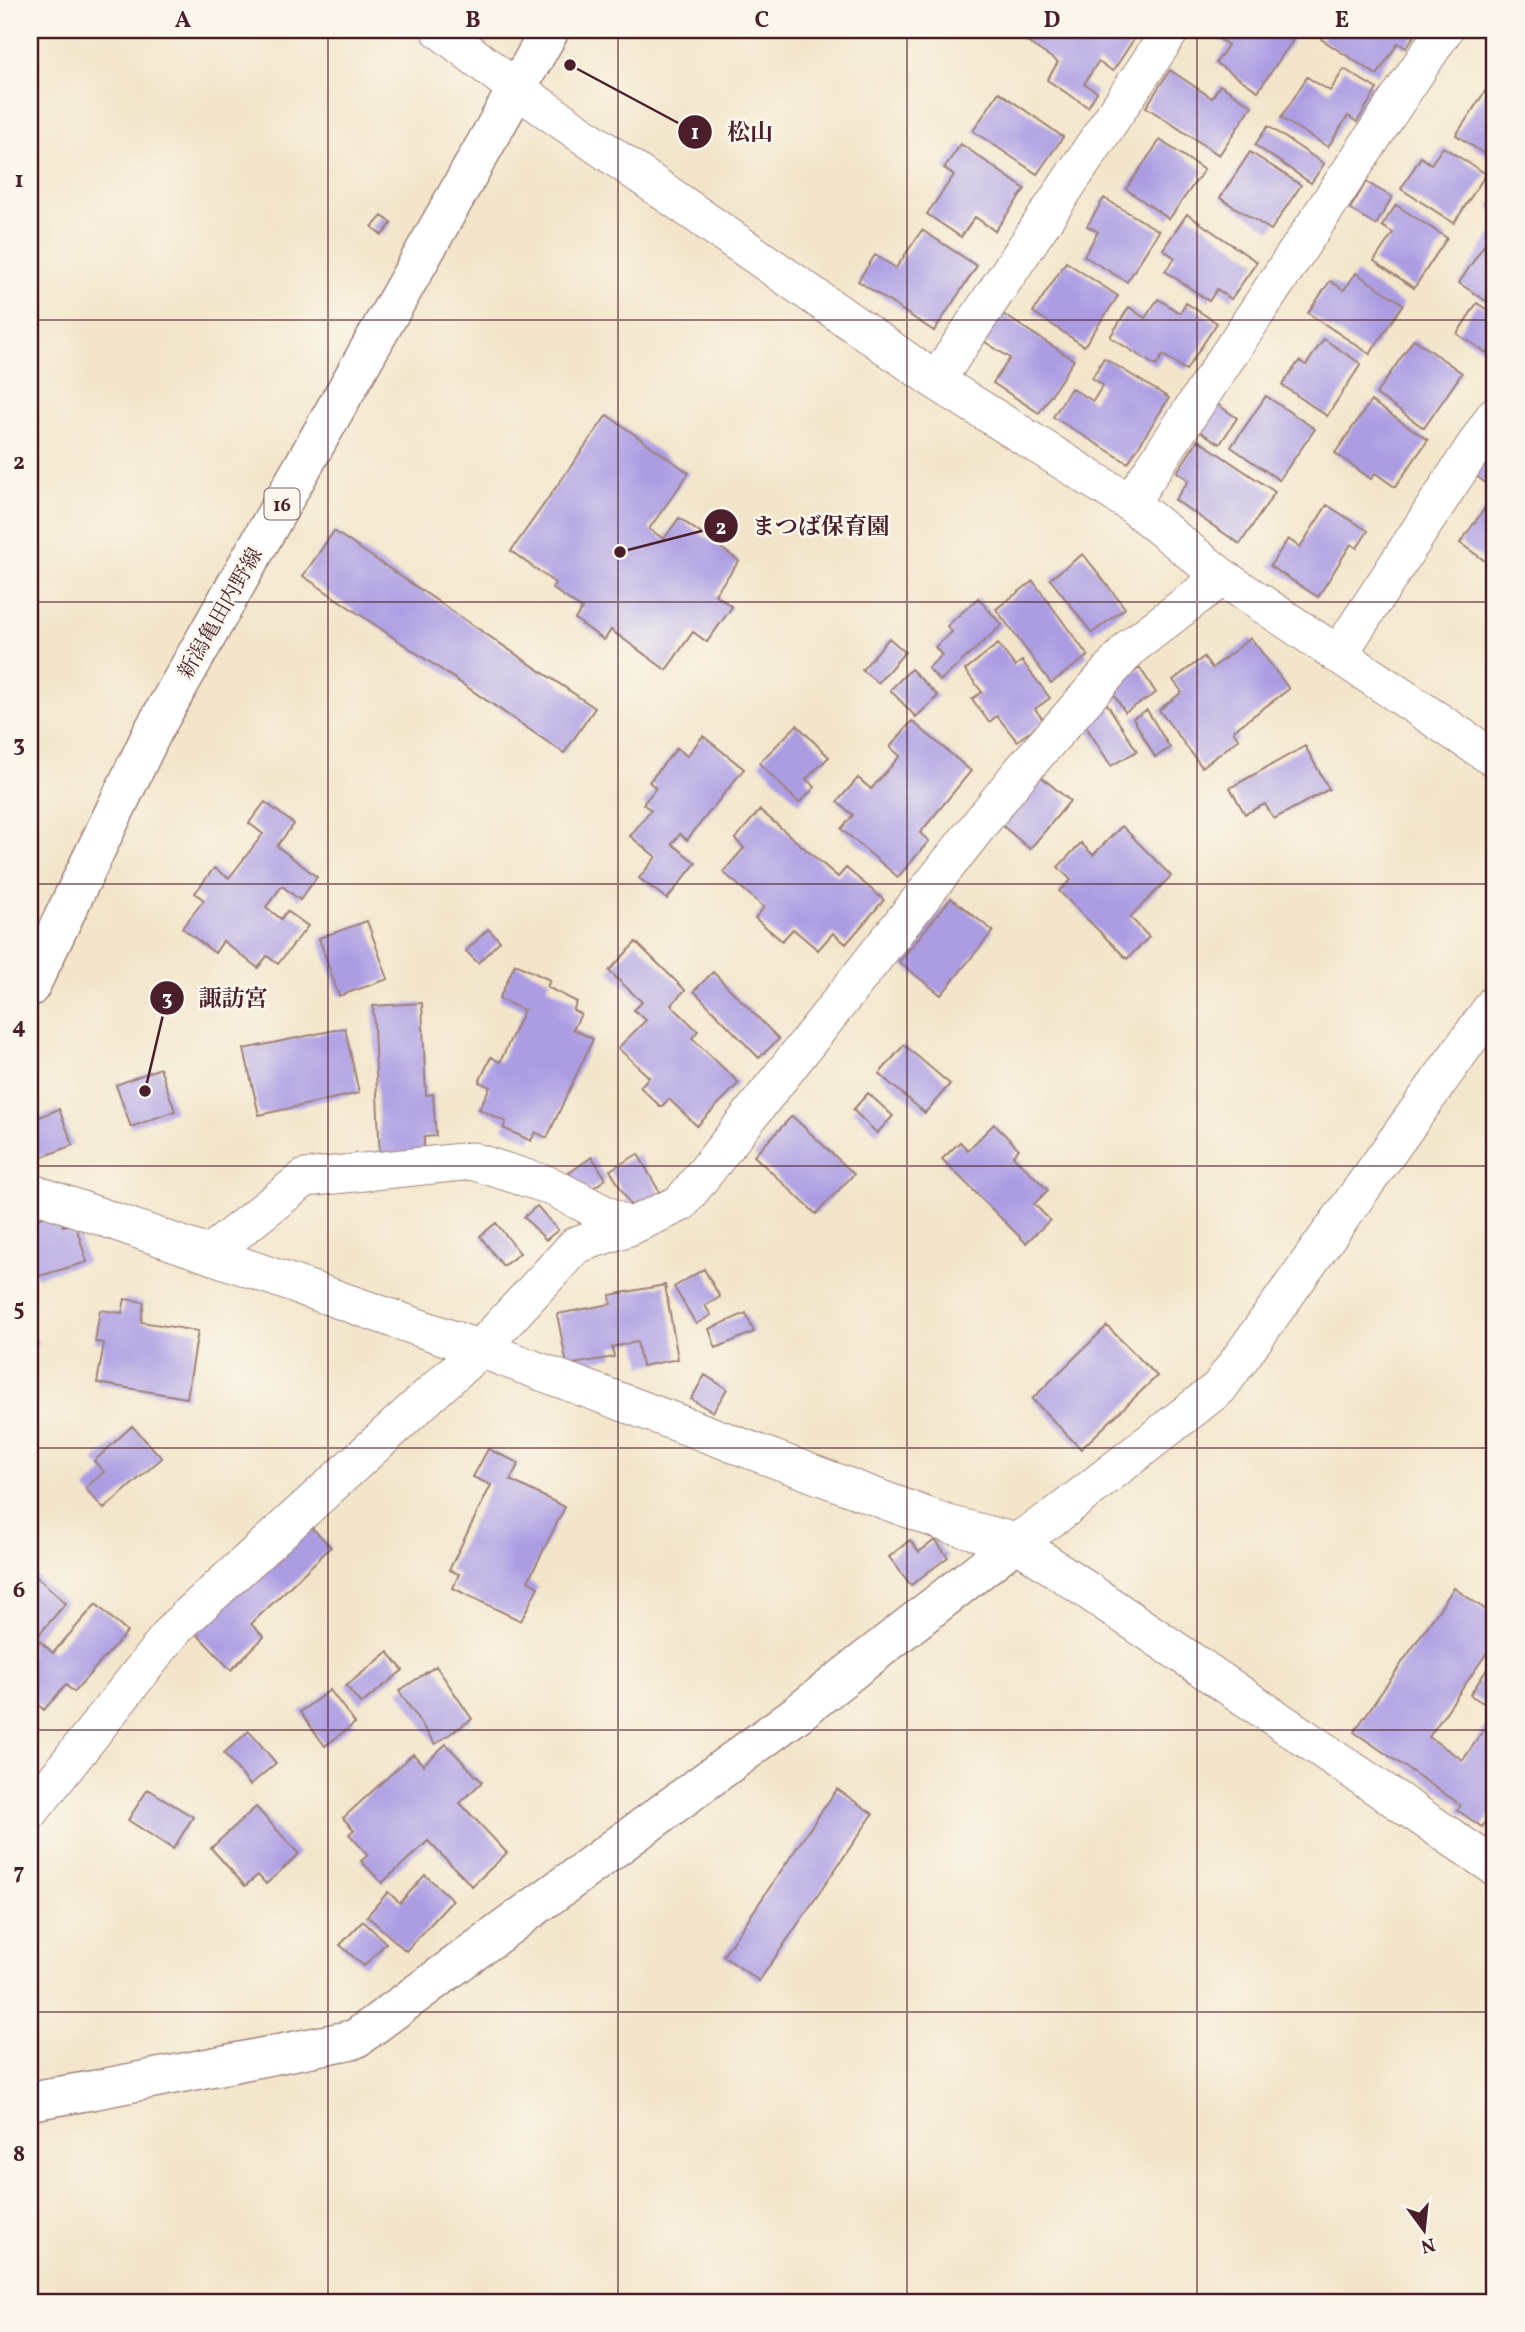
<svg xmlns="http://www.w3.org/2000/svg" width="1525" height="2332" font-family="Vollkorn,'Noto Serif JP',serif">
	<rect width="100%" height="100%" fill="#fbf7ec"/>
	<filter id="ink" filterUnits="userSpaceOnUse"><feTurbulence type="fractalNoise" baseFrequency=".0143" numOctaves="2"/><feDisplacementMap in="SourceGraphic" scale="14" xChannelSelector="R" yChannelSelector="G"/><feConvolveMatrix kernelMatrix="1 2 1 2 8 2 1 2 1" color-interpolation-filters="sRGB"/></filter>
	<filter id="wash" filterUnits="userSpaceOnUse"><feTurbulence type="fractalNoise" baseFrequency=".00686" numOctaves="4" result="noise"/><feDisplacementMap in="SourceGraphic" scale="28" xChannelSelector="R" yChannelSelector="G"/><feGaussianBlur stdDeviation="1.57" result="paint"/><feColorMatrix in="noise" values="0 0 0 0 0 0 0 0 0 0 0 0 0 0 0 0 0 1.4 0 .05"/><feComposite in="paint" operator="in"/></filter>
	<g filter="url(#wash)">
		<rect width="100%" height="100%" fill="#f3e5ca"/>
		<g id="blocks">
			<!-- building -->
			<path fill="#ac9de3" d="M1030,30H1126L1136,36L1113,71L1098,62L1084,84L1097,92L1088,107L1047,80L1058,62L1024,40Z
				M1220,30H1278L1293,40L1258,91L1216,63L1228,45L1216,37Z
				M1328,30H1418L1406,48L1398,43L1377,75L1321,39Z
				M1344,69L1377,89L1357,122L1348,116L1328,147L1281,118L1307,77L1330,91Z
				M1170,70L1212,98L1220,85L1252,106L1219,155L1146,107Z
				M1492,81L1495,83V161L1456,135Z
				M999,92L1063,137L1037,174L973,131Z
				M1268,126L1324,164L1311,183L1255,145Z
				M1160,140L1204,170L1169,219L1126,189Z
				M961,144L1025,189L995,231L975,217L961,237L927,214L954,175L944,168Z
				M1443,147L1486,174L1454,223L1401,189L1421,157L1431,164Z
				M1250,152L1301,185L1271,230L1220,198Z
				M1366,182L1392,197L1376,225L1350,209Z
				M1104,198L1159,231L1127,282L1084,256L1098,232L1087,226Z
				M1495,198V212L1489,207Z
				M1396,205L1447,238L1414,288L1374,261L1393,233L1382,226Z
				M1187,214L1257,262L1231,299L1217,289L1209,301L1165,271L1175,258L1163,249Z
				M382,216L392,223L382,235L372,227Z
				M922,230L977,266L934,331L858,281L875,255L896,268Z
				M1492,233L1495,235V307L1459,283Z
				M1066,262L1118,296L1084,346L1033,312Z
				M1356,273L1403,304L1370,354L1308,313L1330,281L1344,290Z
				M1158,299L1180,313L1186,303L1217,323L1186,370L1163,355L1156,366L1110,337L1129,307L1145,318Z
				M1477,303L1495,315V340L1487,353L1457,334Z
				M1000,312L1074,360L1039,413L993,383L1010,358L982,340Z
				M1324,339L1361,364L1327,416L1282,385L1299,361L1306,365Z
				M1414,339L1462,373L1424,428L1376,394Z
				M1104,358L1169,398L1128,463L1053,417L1071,388L1093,401L1103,385L1092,378Z
				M1266,396L1315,429L1279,480L1231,447Z
				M1371,401L1428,440L1395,487L1375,473L1371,479L1335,453Z
				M1217,404L1237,418L1220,444L1199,431Z
				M607,415L689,473L649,529L664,539L679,518L739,561L715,594L732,607L707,642L693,632L666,670L611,630L604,640L575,619L582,609L552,588L555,583L511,551Z
				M1198,440L1275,492L1240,544L1175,500L1189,480L1177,472Z
				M1495,446V482L1491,487L1466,468Z
				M1495,494V568L1460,543Z
				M1327,505L1368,531L1357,548L1351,544L1318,597L1270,566L1288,539L1300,547Z
				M334,531L595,708L564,753L303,576Z
				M1083,554L1125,608L1092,633L1050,579Z
				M1033,581L1088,656L1051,683L996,609Z
				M978,598L1002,625L940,681L928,668L942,655L935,647L952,632L947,626Z
				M889,638L905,652L878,683L862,670Z
				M1251,638L1289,689L1233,731L1239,739L1202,767L1159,710L1182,692L1173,680L1204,657L1212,668Z
				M998,644L1015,666L1022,661L1050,698L1035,709L1044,721L1017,741L997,716L989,722L972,699L982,692L965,670Z
				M1140,668L1156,693L1125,712L1109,687Z
				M911,669L938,696L916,717L890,690Z
				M1105,701L1137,751L1111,766L1080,717Z
				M1147,710L1170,748L1155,757L1133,718Z
				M912,721L971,771L920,833L929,841L898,877L841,829L853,815L837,802L858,778L871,789L900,756L890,747Z
				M797,725L829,757L806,779L815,787L799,803L759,763Z
				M703,736L744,769L687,840L680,834L672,844L696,863L667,899L639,878L656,857L630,836L651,810L643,804L656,788L649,782L677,748L687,756Z
				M1305,746L1329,789L1274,819L1265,804L1245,814L1230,788Z
				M1039,775L1070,801L1030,849L998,822Z
				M265,802L294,824L277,846L317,877L300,900L282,886L266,907L281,919L287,911L308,926L278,964L267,956L258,968L223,941L215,953L182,928L204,900L195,893L214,868L229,878L263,834L249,823Z
				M760,810L838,877L846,868L884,900L846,944L833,933L818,950L793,929L782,941L755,918L764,907L723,872L744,848L735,839Z
				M1122,826L1171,876L1130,917L1149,937L1127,959L1059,891L1071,880L1058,867L1081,843L1093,855Z
				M951,898L993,931L941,995L899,962Z
				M367,921L388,979L339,996L319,938Z
				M488,929L500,941L478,963L466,951Z
				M636,942L685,990L671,1005L698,1031L692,1038L739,1083L697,1126L669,1099L661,1107L640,1087L649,1077L618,1048L646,1020L634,1010L642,1002L609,971Z
				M515,964L550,980L547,987L577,1002L573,1010L581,1014L573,1029L593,1039L547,1138L535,1132L531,1141L503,1128L506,1122L479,1109L490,1087L479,1082L491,1057L500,1062L524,1010L499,999Z
				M713,972L779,1039L759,1058L694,991Z
				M422,1003L426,1095L433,1094L436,1136L424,1137V1158L380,1160L373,1006Z
				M345,1028L359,1093L259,1115L244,1049Z
				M904,1045L950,1084L925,1113L879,1074Z
				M160,1068L175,1111L131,1127L116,1085Z
				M868,1093L893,1116L877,1133L853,1110Z
				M59,1109L73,1145L40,1158L30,1131V1121Z
				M792,1116L854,1174L816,1214L754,1156Z
				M994,1124L1019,1149L1013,1156L1048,1190L1034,1204L1050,1220L1026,1243L942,1159L960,1142L968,1150Z
				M638,1154L660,1193L632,1208L610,1170Z
				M592,1157L606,1179L584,1194L569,1173Z
				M537,1206L558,1230L546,1240L524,1217Z
				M59,1212L63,1226L75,1223L87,1262L36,1277L30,1256V1221Z
				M496,1223L520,1253L503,1266L480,1236Z
				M704,1269L720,1297L705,1306L711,1315L696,1324L674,1287Z
				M665,1285L678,1359L642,1366L637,1342L612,1347L614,1357L567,1365L557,1314L611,1304L610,1295Z
				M125,1299L144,1302L141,1322L198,1331L187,1398L97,1383L104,1343L95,1342L100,1310L122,1313Z
				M746,1313L754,1332L716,1348L709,1329Z
				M1107,1326L1157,1376L1081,1449L1032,1399Z
				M30,1338L38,1342L30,1360Z
				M705,1375L727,1389L713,1412L691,1399Z
				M132,1426L162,1458L104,1509L85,1488L104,1472L94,1461Z
				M488,1449L519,1463L510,1480L565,1507L528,1581L538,1587L521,1621L453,1588L459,1574L449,1570L491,1485L473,1477Z
				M306,1522L331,1547L251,1624L264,1637L231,1670L193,1630Z
				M910,1540L919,1552L935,1540L948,1557L911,1585L889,1557Z
				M30,1571L66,1603L36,1638L53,1653L96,1604L127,1632L74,1692L66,1685L44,1710L30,1697Z
				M1454,1588L1495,1616V1641L1429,1737L1463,1760L1495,1713V1808L1482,1827L1457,1810L1461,1805L1354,1732Z
				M388,1652L403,1670L361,1704L346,1686Z
				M1495,1657V1693L1487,1705L1470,1695Z
				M436,1666L472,1719L435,1744L399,1691Z
				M330,1690L355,1723L325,1746L300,1712Z
				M249,1731L276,1763L250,1785L224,1753Z
				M446,1744L482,1782L460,1803L507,1853L472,1886L428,1841L382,1883L361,1861L368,1855L349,1834L354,1830L343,1818L413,1754L423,1765Z
				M148,1789L193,1817L173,1849L128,1820Z
				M837,1789L873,1814L759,1981L723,1956Z
				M256,1807L299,1854L266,1884L258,1875L245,1886L211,1848Z
				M425,1875L453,1900L406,1951L367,1916L388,1892L400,1903Z
				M363,1921L386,1943L364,1966L340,1945Z"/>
		</g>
	</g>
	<g filter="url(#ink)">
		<use href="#blocks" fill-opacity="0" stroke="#9e827a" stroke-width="2"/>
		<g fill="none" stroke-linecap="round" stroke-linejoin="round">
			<!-- minor casing -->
			<g stroke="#9e827a" stroke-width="39">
				<path id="minor" d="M440,30L518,90L936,381L1130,503L1222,577L1495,759
					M936,381L1171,30
					M1130,503L1444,30
					M1338,655L1495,415
					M30,1192L480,1349L948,1524L1016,1542L1495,1867
					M209,1254L305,1178L472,1161L551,1186L629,1227
					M1016,1542L1057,1515L1219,1388L1495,1003
					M30,1812L176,1627L480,1349L576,1245L629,1227L681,1203L1020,773L1131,647L1222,577"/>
			</g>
			<!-- tertiary casing -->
			<g stroke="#9e827a" stroke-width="41">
				<path id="tertiary" d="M30,2101L94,2090L355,2039L797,1714L1016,1542"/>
			</g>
			<!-- primary casing -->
			<g stroke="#9e827a" stroke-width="41">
				<path id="primary" d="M30,987L153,731L550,30"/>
			</g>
			<!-- minor -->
			<use href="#minor" stroke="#fff" stroke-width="37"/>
			<!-- tertiary -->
			<use href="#tertiary" stroke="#fff" stroke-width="38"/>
			<!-- primary -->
			<use href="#primary" stroke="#fff" stroke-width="38"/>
		</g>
	</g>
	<!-- grid -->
	<path fill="none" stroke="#4a1f2b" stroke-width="2" stroke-opacity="0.55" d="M328,30V2302M618,30V2302M907,30V2302M1197,30V2302M30,320H1495M30,602H1495M30,884H1495M30,1166H1495M30,1448H1495M30,1730H1495M30,2012H1495"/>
	<g text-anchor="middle" stroke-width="5" stroke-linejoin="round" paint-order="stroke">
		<!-- shield labels -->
		<rect fill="#fbf7ec" stroke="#7f6065" stroke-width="2" x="264.5" y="488.5" width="35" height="31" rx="5"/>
		<g font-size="19" font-weight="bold" fill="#4a1f2b">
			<text x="282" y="511">16</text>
		</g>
		<!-- street labels -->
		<g font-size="21" fill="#4a1f2b" stroke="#fbf7ec">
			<text transform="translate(220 613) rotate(-60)" y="7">新潟亀田内野線</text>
		</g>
	</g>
	<!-- callouts -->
	<path fill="none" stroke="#4a1f2b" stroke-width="2.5" d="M570 65L695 132M620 552L721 526M145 1091L167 998"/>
	<g fill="#4a1f2b" stroke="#fbf7ec" stroke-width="2.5">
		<circle cx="570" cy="65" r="7"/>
		<circle cx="620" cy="552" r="7"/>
		<circle cx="145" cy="1091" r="7"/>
		<circle cx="695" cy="132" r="18"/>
		<circle cx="721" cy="526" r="18"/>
		<circle cx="167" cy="998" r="18"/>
	</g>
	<g font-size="21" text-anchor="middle" font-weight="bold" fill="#fff">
		<text x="695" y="139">1</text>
		<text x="721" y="534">2</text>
		<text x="167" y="1005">3</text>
	</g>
	<g font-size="23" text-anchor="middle" font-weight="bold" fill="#4a1f2b" stroke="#fbf7ec" stroke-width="5" stroke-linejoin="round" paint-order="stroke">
		<text x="750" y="140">松山</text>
		<text x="821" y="534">まつば保育園</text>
		<text x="233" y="1006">諏訪宮</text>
	</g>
	<!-- margin -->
	<rect width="1525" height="2332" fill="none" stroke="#fbf7ec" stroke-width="77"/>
	<!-- north arrow -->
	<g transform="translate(1424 2230) rotate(165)" stroke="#fbf7ec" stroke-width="5" paint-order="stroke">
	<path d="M0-5L12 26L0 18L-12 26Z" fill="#4a1f2b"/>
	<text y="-10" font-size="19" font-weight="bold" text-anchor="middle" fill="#4a1f2b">N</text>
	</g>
	<rect x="38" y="38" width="1448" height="2256" fill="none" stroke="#4a1f2b" stroke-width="2.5"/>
	<g font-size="23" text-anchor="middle" font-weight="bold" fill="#4a1f2b">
		<text x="183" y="27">A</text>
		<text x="473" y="27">B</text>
		<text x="762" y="27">C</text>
		<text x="1052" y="27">D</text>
		<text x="1342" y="27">E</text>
		<text x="19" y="187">1</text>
		<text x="19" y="469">2</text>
		<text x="19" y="751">3</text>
		<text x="19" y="1033">4</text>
		<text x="19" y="1315">5</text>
		<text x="19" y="1597">6</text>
		<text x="19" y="1879">7</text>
		<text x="19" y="2161">8</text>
	</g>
</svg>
